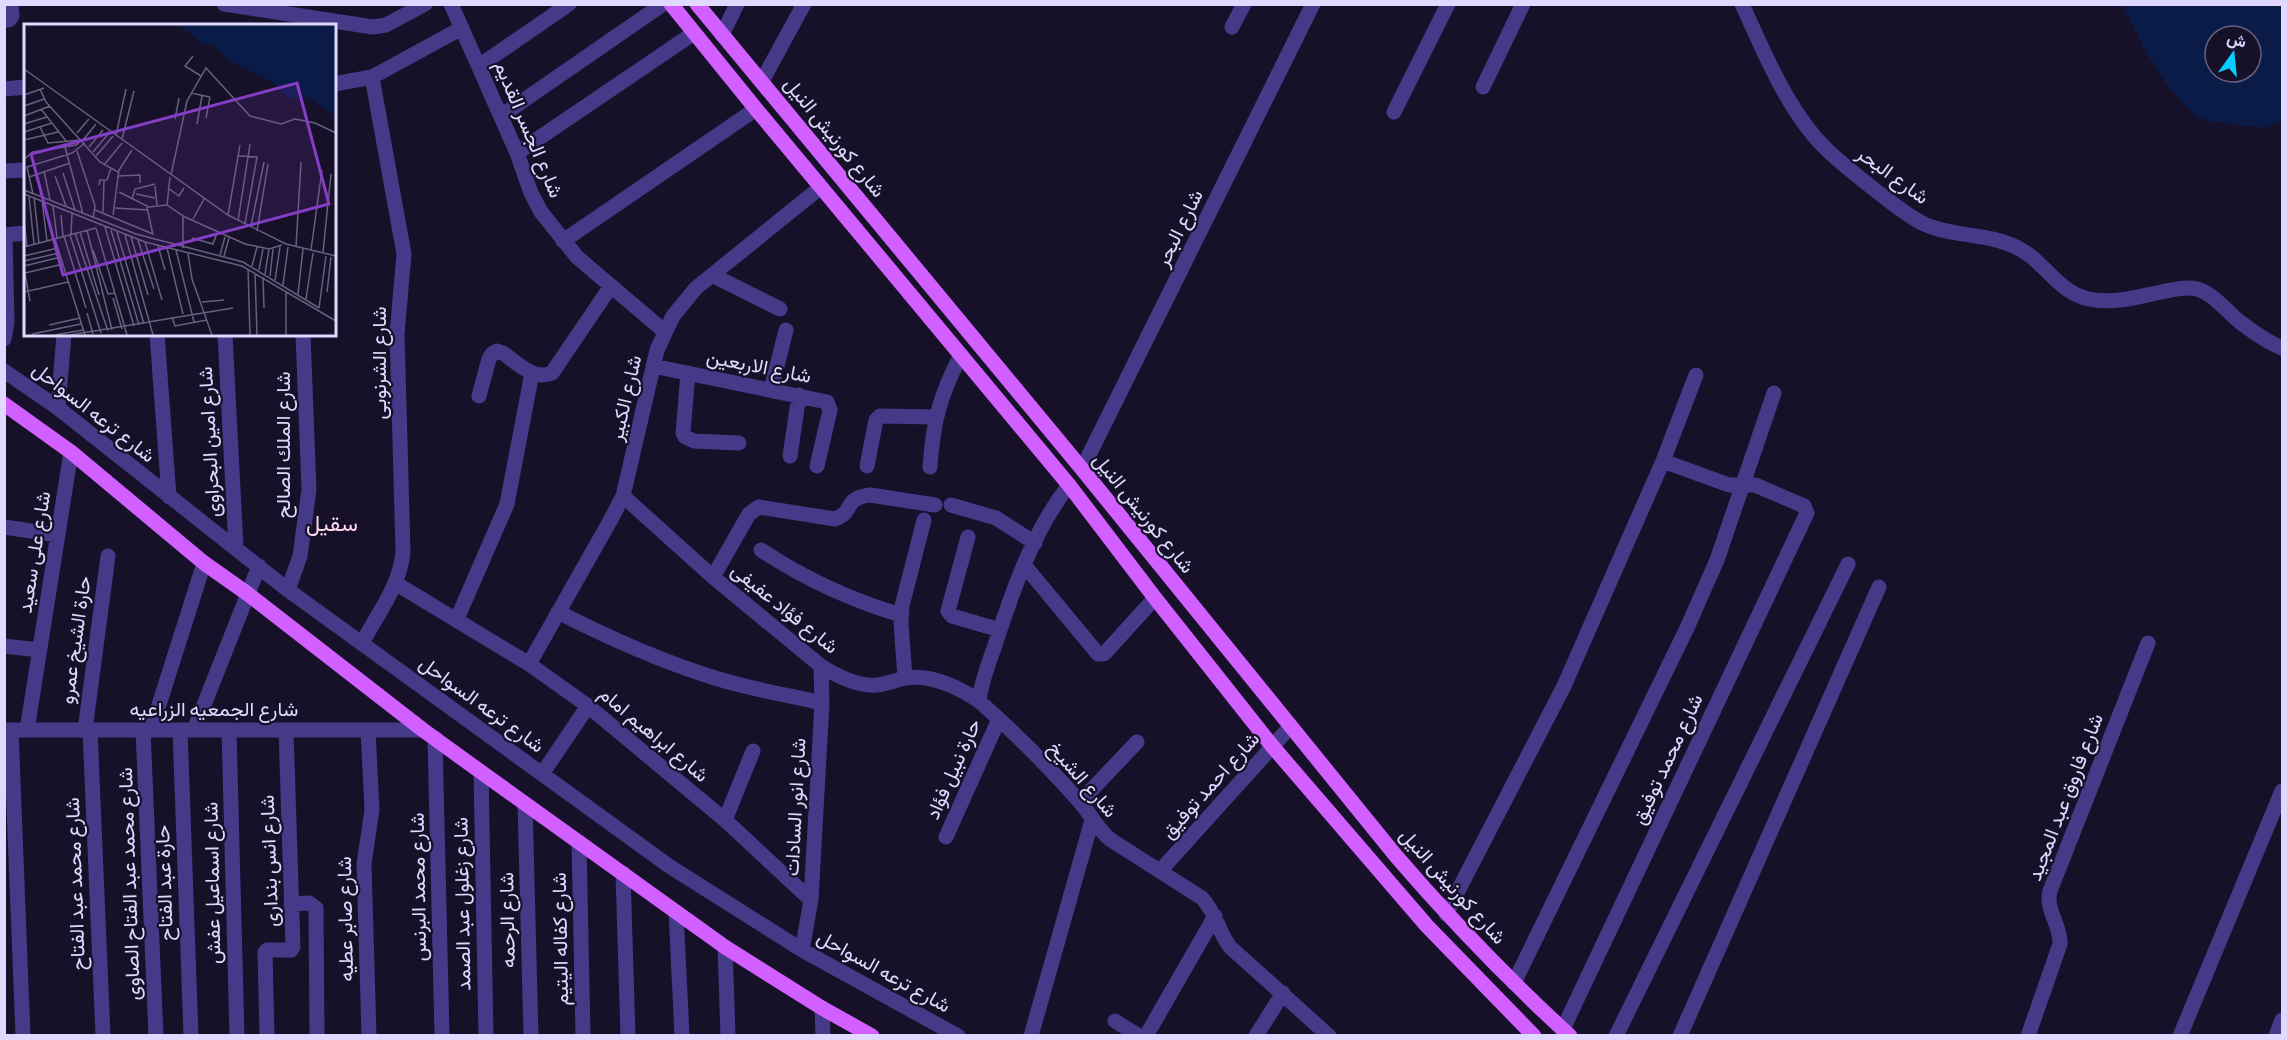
<svg xmlns="http://www.w3.org/2000/svg" width="2287" height="1040" font-family="'Source Sans 3',Vazirmatn,sans-serif">
	<rect width="100%" height="100%" fill="#171029"/>
	<!-- water -->
	<path fill="#0a1b48" fill-rule="evenodd" d="M2122,5H2282V120L2263,128L2214,122L2196,117L2169,88L2147,54ZM2215,36H2251V72H2215Z"/>
	<g fill="none" stroke-linecap="round" stroke-linejoin="round">
		<!-- minor -->
		<path stroke="#453a88" stroke-width="15" d="M224,4L373,27L386,25L425,4
			M451,4L517,153L531,193L541,212L577,257L664,331
			M1742,4C1763,50 1782,97 1814,136C1832,157 1854,173 1875,190C1891,202 1906,215 1924,224C1953,237 1987,233 2016,247C2044,260 2058,293 2089,299C2114,304 2137,297 2161,292C2173,290 2185,286 2197,289C2214,294 2226,311 2240,322C2253,332 2267,342 2282,348
			M4,20H9L12,16L11,4
			M1232,27L1244,4
			M722,35L737,4
			M479,66L569,4
			M762,81L804,4
			M334,84L372,77L462,28
			M1483,87L1523,4
			M4,89L26,87
			M1394,112L1448,4
			M501,116L663,4
			M517,153L694,33
			M4,171L26,170
			M4,235L26,233
			M563,241L756,109
			M712,275L780,309
			M157,334L169,497
			M225,334L236,548
			M4,339L7,322L5,235
			M653,366L827,402L830,410L817,466
			M4,371L58,408L288,590L669,866L802,950L958,1036
			M688,373L683,433L685,437L694,441L739,443
			M771,390L786,330
			M479,396L489,359L492,354L497,351L503,353C517,363 534,381 552,373L611,286
			M58,408L64,334
			M790,456L799,395
			M867,466L876,420L880,416L936,417
			M930,467C933,422 940,395 961,355
			M1082,469L1313,4
			M1069,485C1033,531 1012,592 994,648C988,665 981,683 979,701C1014,732 1048,766 1079,801C1091,814 1097,829 1111,840L1202,898C1216,913 1218,931 1230,947L1329,1036
			M623,496L713,577L821,666C837,676 858,687 877,685C887,684 896,680 905,678C931,674 958,687 979,701
			M951,505L996,518L1035,543
			M4,527L58,535
			M968,537L948,611L952,616L1000,630
			M761,550C805,579 850,600 901,615
			M1025,566L1098,654H1104L1155,598
			M713,577L749,514L759,507L835,519C854,513 843,498 870,495L935,505
			M395,583L529,664L588,706L725,820L811,900
			M288,590L300,556L309,490L303,334
			M558,612C609,638 660,661 715,678C750,689 787,695 822,703
			M457,619L507,504L532,373
			M362,643C377,615 401,584 403,551L397,334L404,254L372,77
			M4,646L39,650
			M529,664L610,521L623,496L657,350L673,316L696,288L821,187
			M905,678L901,623L902,606L924,520
			M4,730H423
			M11,730L23,1036
			M27,730L71,452
			M85,730L108,556
			M90,730L103,1036
			M143,730L156,1036
			M151,730L204,563
			M180,730L191,1036
			M194,730L259,566
			M229,730L237,1036
			M368,730L372,810L364,864L369,1036
			M435,738L442,1036
			M481,772L486,1036
			M542,774L588,706
			M1080,802L1137,742
			M525,804L531,1036
			M725,820L753,751
			M946,837L999,719
			M579,842L583,1036
			M1160,871L1290,727
			M623,873L628,1036
			M291,904L309,903L316,908L317,1036
			M676,912L682,1036
			M1446,914L1564,686L1663,461L1696,375
			M725,947L728,1036
			M802,950L811,900L822,703L821,666
			M1514,983L1687,628L1717,560L1774,393
			M822,1008L823,1036
			M1115,1021L1139,1036
			M1563,1029L1807,513L1804,506L1755,485H1729L1663,461
			M267,1036L265,952L267,950H291L293,947L286,730
			M1031,1036L1092,820
			M1146,1036L1215,916
			M1256,1036L1283,993
			M1616,1036L1848,564
			M1680,1036L1879,587
			M2028,1036L2060,944C2061,925 2045,910 2050,891L2148,643
			M2180,1036L2282,791
			M2276,1036L2282,1020"/>
		<!-- major -->
		<path stroke="#d25fff" stroke-width="15" d="M671,4L756,109L1069,485L1155,598L1273,747L1427,926L1534,1036
			M697,4L1082,469L1396,856C1451,920 1508,979 1570,1036
			M4,404L71,452L204,563L248,594L423,730L481,772L725,947L822,1008L872,1036"/>
	</g>
	<g text-anchor="middle" stroke-width="4.5" stroke-linejoin="round" paint-order="stroke">
		<!-- street labels -->
		<g font-size="20" fill="#e0d8ff" stroke="#171029">
			<text transform="translate(529 129) rotate(67)" y="7">شارع الجسر القديم</text>
			<text transform="translate(835 137) rotate(51)" y="7">شارع كورنيش النيل</text>
			<text transform="translate(1893 175) rotate(36)" y="7">شارع البحر</text>
			<text transform="translate(1179 228) rotate(-64)" y="7">شارع البحر</text>
			<text transform="translate(379 363) rotate(-90)" y="7">شارع الشرنوبى</text>
			<text transform="translate(759 366) rotate(11)" y="7">شارع الاربعين</text>
			<text transform="translate(625 398) rotate(-77)" y="7">شارع الكبير</text>
			<text transform="translate(94 412) rotate(38)" y="7">شارع ترعه السواحل</text>
			<text transform="translate(209 442) rotate(-93)" y="7">شارع امين البحراوى</text>
			<text transform="translate(283 445) rotate(-90)" y="7">شارع الملك الصالح</text>
			<text transform="translate(1144 513) rotate(51)" y="7">شارع كورنيش النيل</text>
			<text transform="translate(34 552) rotate(-81)" y="7">شارع على سعيد</text>
			<text transform="translate(785 608) rotate(39)" y="7">شارع فؤاد عفيفى</text>
			<text transform="translate(75 640) rotate(-82)" y="7">حارة الشيخ عمرو</text>
			<text transform="translate(482 704) rotate(36)" y="7">شارع ترعه السواحل</text>
			<text x="214" y="716">شارع الجمعيه الزراعيه</text>
			<text transform="translate(654 734) rotate(40)" y="7">شارع ابراهيم امام</text>
			<text transform="translate(1667 759) rotate(-65)" y="7">شارع محمد توفيق</text>
			<text transform="translate(953 769) rotate(-66)" y="7">حارة نبيل فؤاد</text>
			<text transform="translate(1083 779) rotate(49)" y="7">شارع الشيخ</text>
			<text transform="translate(1210 785) rotate(-48)" y="7">شارع احمد توفيق</text>
			<text transform="translate(2065 797) rotate(-69)" y="7">شارع فاروق عبد المجيد</text>
			<text transform="translate(795 807) rotate(-87)" y="7">شارع انور السادات</text>
			<text transform="translate(269 861) rotate(-92)" y="7">شارع انس بندارى</text>
			<text transform="translate(164 883) rotate(-92)" y="7">حارة عبد الفتاح</text>
			<text transform="translate(212 883) rotate(-91)" y="7">شارع اسماعيل عفش</text>
			<text transform="translate(75 884) rotate(-92)" y="7">شارع محمد عبد الفتاح</text>
			<text transform="translate(129 884) rotate(-92)" y="7">شارع محمد عبد الفتاح الصاوى</text>
			<text transform="translate(1453 886) rotate(48)" y="7">شارع كورنيش النيل</text>
			<text transform="translate(418 887) rotate(-91)" y="7">شارع محمد البرنس</text>
			<text transform="translate(462 904) rotate(-91)" y="7">شارع زغلول عبد الصمد</text>
			<text transform="translate(345 919) rotate(-91)" y="7">شارع صابر عطيه</text>
			<text transform="translate(507 920) rotate(-91)" y="7">شارع الرحمه</text>
			<text transform="translate(560 939) rotate(-91)" y="7">شارع كفاله اليتيم</text>
			<text transform="translate(884 971) rotate(29)" y="7">شارع ترعه السواحل</text>
		</g>
		<!-- quarter labels -->
		<g font-size="22" fill="#ffdaee" stroke="#171029">
			<text x="332" y="531">سقيل</text>
		</g>
	</g>
	<!-- overview -->
	<g transform="translate(24 24)">
		<rect width="312" height="312" fill="#171029"/>
		<path d="M155,1H312V92L284,73L266,75L248,58L205,37L190,21L178,20Z" fill="#0a1b48"/>
		<path fill="none" stroke="#67607f" stroke-width="1.5" d="M169,32L161,42L177,52M0,45L204,191L262,220L312,232M16,65L22,78L76,138L94,148M167,69L186,73M0,71L20,64M0,82L20,75M17,85L42,117M0,92L26,82M182,94L186,73M151,95L155,74M0,100L23,93M173,100L178,72M16,103L24,119L57,116M0,108L28,99M53,109L65,95M92,111L102,65M98,115L110,67M0,116L34,108M59,116L72,100M41,123L59,190M65,123L79,106M53,127L71,182L69,194M69,128L85,109M72,132L89,112M215,132L233,133L221,200M0,135L9,128L52,121L59,115M80,141L98,119M20,147L26,176M39,149L51,186M147,151L163,77L182,44L226,92L257,100L271,95L291,99L312,109M31,152L42,182M94,152L116,151V159M5,153L46,139M146,153L143,181L161,193L221,220L245,225L258,221M75,161L76,156H83L87,144M131,162L133,181M144,164L155,172L160,164M0,166L112,210L219,238L295,284M95,168L125,183L143,181M0,170L121,218L218,242L312,297M9,170L3,143L48,129L61,119M112,170L131,174M5,172L10,220M10,173L15,219M108,175L111,165L131,160M18,176L23,217M29,182L33,214M123,183L129,211M91,184L124,186M71,186L129,210M79,188L80,157M37,191L39,212M89,191L95,146L108,126M204,191L216,121M169,195L180,175M0,197L3,222M214,197L226,120M227,202L240,138M81,203L110,302M72,204L103,311M63,206L88,306M87,206L115,301M233,207L244,140M56,208L75,271M93,208L120,300M51,209L84,307M47,210L48,189M46,211L77,309M101,211L129,311M40,212L62,284M107,213L124,271M168,214L189,220L193,209M31,215L61,311M114,216L130,265M121,218L138,276M134,222L141,246M0,223L72,204M272,223L277,138M143,224L159,290M159,224V192M69,226L84,270L91,269M152,226L170,298M287,226L298,146M299,228L307,150M164,229L168,255L188,311M196,231L201,213M0,232L34,224M200,232L205,214M0,237L35,229M0,242L37,233M228,242L233,223M0,245L6,277M224,245L226,311M235,246L239,225M1,249L39,240M231,249L233,311M241,250L245,225M246,252L249,225M239,253L240,284M251,256L256,223M259,261L264,223M262,267V311M0,268L44,258M303,268L307,233M274,270L279,225M89,274L98,305M282,275L289,229M178,278L200,276M295,284L302,232M63,289L69,310M148,293L151,302L183,296M25,301L56,294M8,310L57,300M31,311L59,306M46,311L209,284"/>
		<path fill="#853dc5" fill-opacity="0.15" stroke="#853dc5" stroke-width="3" d="M273,59L305,180L39,251L7,130Z"/>
		<rect width="312" height="312" fill="none" stroke="#e0d8ff" stroke-width="3"/>
	</g>
	<!-- border -->
	<rect width="2287" height="1040" fill="none" stroke="#e0d8ff" stroke-width="12"/>
	<!-- north arrow -->
	<g transform="translate(2233 54) rotate(15)"><circle r="28" fill="#171029" stroke="#67607f" stroke-width="1.5"/>
	<path d="M0-4.5L10 22L0 15L-10 22Z" fill="#04ceff"/>
	<text y="-9" font-size="16" font-weight="bold" text-anchor="middle" fill="#e0d8ff">ش</text>
	</g>
</svg>
